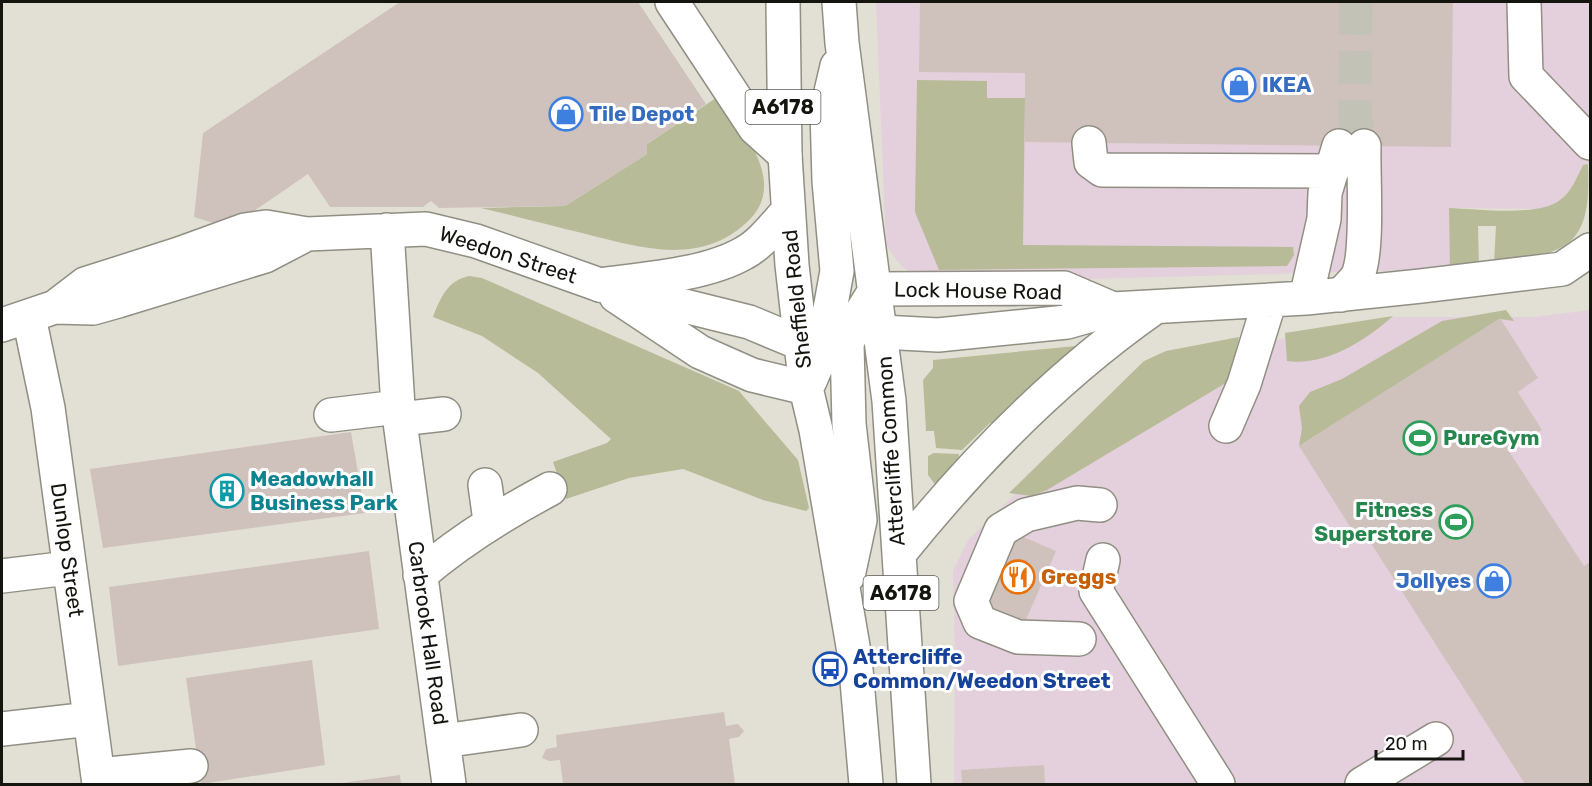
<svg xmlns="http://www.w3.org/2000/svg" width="1592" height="786" font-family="Rubik,sans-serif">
	<rect width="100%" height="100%" fill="#e2e0d4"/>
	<!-- commercial -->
	<path fill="#e4cfdc" d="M876,2H1590V163L1583,165L1572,188L1558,202L1541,209L1450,208V269L941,283L912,275L897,261L886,244Z
		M1590,310V784H954L955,655L953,571L968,540L1146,367L1388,317H1535Z"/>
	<!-- green -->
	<path fill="#b7bb98" d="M917,80L987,81V98H1025L1023,245L1293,247L1294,255L1287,266L939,270L915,212Z
		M719,96C743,132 790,184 746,223C698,267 638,247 582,233C548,225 515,216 481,208L565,206L647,154V144Z
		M1588,164C1592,250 1566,253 1494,263L1496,226H1478L1479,267L1450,269L1449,208C1477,209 1539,217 1560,200C1572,191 1576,179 1583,165Z
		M469,276L482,278L739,391L798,460L809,508L806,511L763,500L683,469L629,478L566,499L553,462L607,443L611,439L538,373L482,336L433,317C440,298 448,280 469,276Z
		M1506,310L1514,321L1500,319L1299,446L1302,428L1299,406L1310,392L1342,379L1442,321Z
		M1393,316C1365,341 1326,366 1287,361L1285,333Z
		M1239,337L1229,381L1047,490L1032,496L1009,493L1144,361L1166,351Z
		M1076,346L999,423H990L962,450L936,448L934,431H926L923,380L933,368V360Z
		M934,453L959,454L958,466L937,487L928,475V456Z"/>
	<!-- building -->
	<path fill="#cfc2bd" d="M400,2H638L706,104L647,144V154L565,206L439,208L431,201L423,207H330L308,174L229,228L194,217L203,133Z
		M920,2H1453L1451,147L1025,142V73L919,72Z
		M1500,318L1538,378L1518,392L1542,430L1508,450L1584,566L1590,562V784H1525L1369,540L1361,544L1299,446Z
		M351,432L365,513L103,548L90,469Z
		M1012,532L1056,551L1025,622L981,602Z
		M369,551L379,629L118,666L109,587Z
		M312,660L325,765L201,784L186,678Z
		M724,712L726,726L738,724L744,731L739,737L729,739L735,784H563L560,760L549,761L542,758L546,749L557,747L556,735Z
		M1044,765L1045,784H962L961,770Z
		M400,775L401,784H342V783Z"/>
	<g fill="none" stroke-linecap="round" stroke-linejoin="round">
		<!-- minor-tunnel -->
		<path stroke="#c3c2b7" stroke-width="33" stroke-dasharray="33 16" stroke-linecap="butt" d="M1356,2L1355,120L1364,146"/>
		<!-- minor casing -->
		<g stroke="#918f84" stroke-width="36">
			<path id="minor" d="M672,2L755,128L785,155
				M1524,2L1526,76L1590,143
				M1089,143L1091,162L1102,170L1332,171
				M387,230L398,407L449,784
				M876,289L1064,288L1113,309
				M1341,295C1346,289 1353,283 1357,277C1369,255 1363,175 1364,146
				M616,296L700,352L752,375L806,388
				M1306,298L1324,219L1325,193L1339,146
				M55,307L93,308L118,301L265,256L307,234
				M29,317L48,408L99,784
				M2,325L55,307L85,284L179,254L245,230L266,227L307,234L426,229L476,241L600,285L749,322L802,344
				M882,332L938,335L1067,322L1113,309L1306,298L1421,286L1562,269L1590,250
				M331,415L398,407
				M400,419L444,414
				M1226,426L1244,384L1270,300
				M485,485L490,521
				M1103,560L1096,591L1218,784
				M420,575C461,540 503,514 550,489
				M2,576L68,568
				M1079,639L1018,637L980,622L971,601L1001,530L1026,515L1077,503L1100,505
				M2,729L90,719
				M443,741L521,730
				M98,775L191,766
				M1362,784L1436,739"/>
		</g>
		<!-- major casing -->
		<g stroke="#918f84" stroke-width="36">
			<path id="major" d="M783,2L785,155L792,265L806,388L816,430L855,658L866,784
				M839,2L842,43L889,401L914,784
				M600,285C643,279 706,275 744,253C761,244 774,226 787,212
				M810,381L822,353L837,271L829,181L827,109L837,66
				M899,554C972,463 1058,375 1154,308
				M848,576L860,520L849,424L847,344L855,323L876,289"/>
		</g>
		<!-- minor -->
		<use href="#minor" stroke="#fff" stroke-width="33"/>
		<!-- major -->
		<use href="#major" stroke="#fff" stroke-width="33"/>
	</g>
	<!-- icons -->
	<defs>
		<g id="shop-ring" transform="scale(1.725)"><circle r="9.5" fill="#fff" stroke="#3f7fe0" stroke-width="1.5"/><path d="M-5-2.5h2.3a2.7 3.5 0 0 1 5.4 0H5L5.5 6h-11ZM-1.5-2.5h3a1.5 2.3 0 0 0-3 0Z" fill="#3f7fe0"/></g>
		<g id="stadium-ring" transform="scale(1.725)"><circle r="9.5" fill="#fff" stroke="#2e9e5b" stroke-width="1.5"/><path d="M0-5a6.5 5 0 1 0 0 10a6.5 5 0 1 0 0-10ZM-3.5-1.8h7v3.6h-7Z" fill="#2e9e5b"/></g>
		<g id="building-ring" transform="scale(1.725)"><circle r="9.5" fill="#fff" stroke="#0f9aa8" stroke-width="1.5"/><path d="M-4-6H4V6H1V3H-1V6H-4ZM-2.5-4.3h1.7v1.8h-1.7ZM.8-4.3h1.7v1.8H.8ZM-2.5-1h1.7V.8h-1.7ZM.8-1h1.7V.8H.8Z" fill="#0f9aa8"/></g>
		<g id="restaurant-ring" transform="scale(1.725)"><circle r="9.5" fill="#fff" stroke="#e8710a" stroke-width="1.5"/><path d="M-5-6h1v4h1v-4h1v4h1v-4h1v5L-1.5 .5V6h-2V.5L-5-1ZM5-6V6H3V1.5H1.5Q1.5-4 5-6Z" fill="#e8710a"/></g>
		<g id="bus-ring" transform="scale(1.725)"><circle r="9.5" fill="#fff" stroke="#1a4fb4" stroke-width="1.5"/><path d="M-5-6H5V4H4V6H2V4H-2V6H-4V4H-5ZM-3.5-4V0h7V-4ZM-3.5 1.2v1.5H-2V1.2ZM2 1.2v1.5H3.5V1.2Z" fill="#1a4fb4"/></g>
	</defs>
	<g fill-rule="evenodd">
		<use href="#shop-ring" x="1239" y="85"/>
		<use href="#shop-ring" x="566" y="114"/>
		<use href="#stadium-ring" x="1420" y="438"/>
		<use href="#building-ring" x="227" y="491"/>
		<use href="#stadium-ring" x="1456" y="522"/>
		<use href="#restaurant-ring" x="1018" y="577"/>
		<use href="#shop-ring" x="1494" y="581"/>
		<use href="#bus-ring" x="830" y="669"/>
	</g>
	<g text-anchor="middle" stroke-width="6" stroke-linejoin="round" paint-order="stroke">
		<!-- shield labels -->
		<g fill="#fff" stroke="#5b5b58" stroke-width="1.5">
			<rect x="745.5" y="90" width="75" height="34" rx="4.5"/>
			<rect x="863.5" y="576" width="75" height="34" rx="4.5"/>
		</g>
		<g font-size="20" font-weight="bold" fill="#151510">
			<text x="783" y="114">A6178</text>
			<text x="901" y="600">A6178</text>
		</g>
		<!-- shop labels -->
		<g font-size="21" font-weight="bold" fill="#366cbe" stroke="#fff" text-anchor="start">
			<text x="1262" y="92">IKEA</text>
			<text x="589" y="121">Tile Depot</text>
			<text x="1471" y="588" text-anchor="end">Jollyes</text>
		</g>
		<!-- street labels -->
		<g font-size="21" fill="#151510" stroke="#fff">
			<text transform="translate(508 255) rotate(18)" y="7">Weedon Street</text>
			<text transform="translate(978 291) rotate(1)" y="7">Lock House Road</text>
			<text transform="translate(797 299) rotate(-96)" y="7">Sheffield Road</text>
			<text transform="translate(891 451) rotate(-94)" y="7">Attercliffe Common</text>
			<text transform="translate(67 550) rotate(82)" y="7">Dunlop Street</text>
			<text transform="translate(428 633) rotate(82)" y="7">Carbrook Hall Road</text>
		</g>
		<!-- leisure labels -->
		<g font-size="21" font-weight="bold" fill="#27864d" stroke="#fff" text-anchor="start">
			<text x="1443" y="445">PureGym</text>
			<text x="1433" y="517" text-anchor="end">Fitness<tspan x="1433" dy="24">Superstore</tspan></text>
		</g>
		<!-- culture labels -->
		<g font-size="21" font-weight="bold" fill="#0d838f" stroke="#fff" text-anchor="start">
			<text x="250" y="486">Meadowhall<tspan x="250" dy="24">Business Park</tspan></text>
		</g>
		<!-- food labels -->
		<g font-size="21" font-weight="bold" fill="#c56008" stroke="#fff" text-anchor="start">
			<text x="1041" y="584">Greggs</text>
		</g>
		<!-- transit labels -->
		<g font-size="21" font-weight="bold" fill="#164399" stroke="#fff" text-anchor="start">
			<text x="853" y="664">Attercliffe<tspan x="853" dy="24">Common/Weedon Street</tspan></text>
		</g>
	</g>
	<!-- border -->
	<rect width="1592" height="786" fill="none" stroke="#151510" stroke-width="6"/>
	<!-- scale -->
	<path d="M1376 750v9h87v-9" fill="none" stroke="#151510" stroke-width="3"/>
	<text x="1385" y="750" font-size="18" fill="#151510" stroke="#ffffff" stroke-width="4.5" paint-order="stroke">20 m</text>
</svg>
